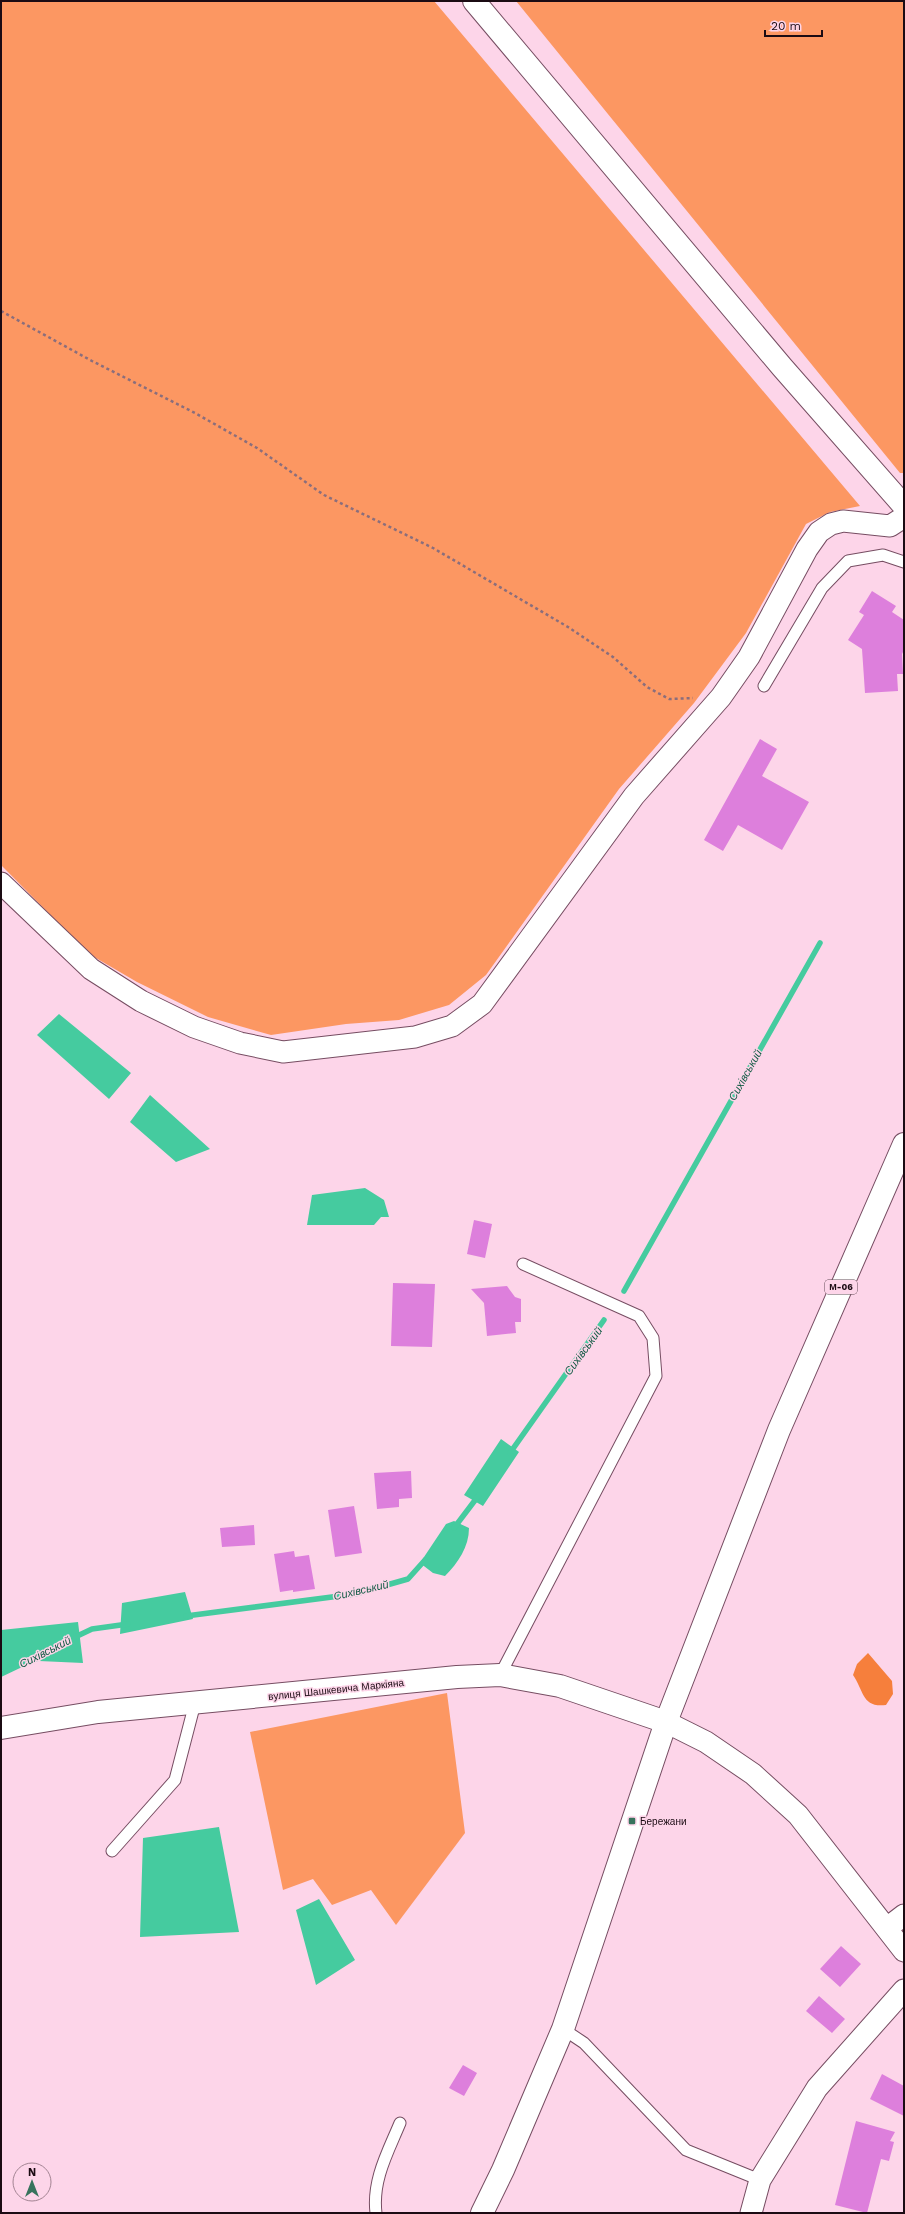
<svg xmlns="http://www.w3.org/2000/svg" width="905" height="2214" font-family="'Work Sans',sans-serif">
	<rect width="100%" height="100%" fill="#fdd5e9"/>
	<!-- green -->
	<path fill="#fc9762" d="M1,1H434L860,506L830,512L806,524L746,633L694,703L619,789L486,975L449,1005L399,1020L346,1024L271,1035L208,1017L137,982L89,954L1,865Z
		M516,1H904V473H900Z
		M447,1693L465,1833L396,1925L371,1890L332,1905L313,1879L283,1890L250,1732Z"/>
	<!-- forest -->
	<path fill="#f67f3c" d="M868,1653L892,1681L893,1694L886,1705C862,1708 864,1691 853,1675L857,1664Z"/>
	<!-- water -->
	<path fill="#45cb9f" d="M59,1014L131,1073L109,1099L37,1035Z
		M150,1095L210,1149L176,1162L130,1122Z
		M365,1188L384,1200L389,1217H381L374,1225H307L312,1195Z
		M501,1439L519,1452L483,1506L464,1495Z
		M454,1521L469,1528C469,1547 458,1563 445,1576L433,1573L420,1563L446,1524Z
		M185,1592L193,1619L120,1634L122,1603Z
		M78,1622L83,1663L39,1661L1,1671V1630Z
		M219,1827L239,1932L140,1937L143,1838Z
		M319,1899L355,1960L316,1985L296,1910Z"/>
	<g fill="none" stroke-linecap="round" stroke-linejoin="round">
		<!-- stream -->
		<path stroke="#45cb9f" stroke-width="5.5" d="M624,1291L820,943
			M510,1453L604,1320
			M454,1528L479,1495
			M186,1616L355,1594L408,1579L425,1560
			M73,1638L92,1629L128,1624
			M1,1674L22,1664"/>
	</g>
	<!-- building -->
	<path fill="#dd7fdc" d="M872,591L896,606L892,612L904,620V650L902,654L903,674H897L898,691L865,693L862,649L848,640L864,615L859,612Z
		M760,739L777,749L762,776L809,802L782,850L738,825L723,851L704,840Z
		M474,1220L492,1224L485,1258L467,1254Z
		M393,1283L435,1284L432,1347L391,1346Z
		M507,1286L515,1297L521,1299V1322H515L516,1333L487,1336L484,1303L471,1289Z
		M411,1471L412,1498L399,1499V1507L377,1509L374,1473Z
		M354,1506L362,1553L335,1557L328,1510Z
		M254,1525L255,1545L222,1547L220,1528Z
		M294,1551L295,1557L309,1555L315,1589L293,1592V1590L280,1592L274,1554Z
		M841,1946L861,1964L840,1987L820,1969Z
		M819,1996L845,2019L832,2033L806,2011Z
		M463,2065L477,2073L464,2096L449,2088Z
		M882,2074L904,2086V2116L870,2099Z
		M856,2121L895,2132L890,2141L894,2142L889,2161L881,2159L867,2213L835,2205Z"/>
	<g fill="none" stroke-linecap="round" stroke-linejoin="round">
		<!-- lane casing -->
		<g stroke="#764d62" stroke-width="13">
			<path id="lane" d="M764,686L822,588L848,561L883,555L904,562
				M500,1675L656,1376L653,1338L639,1316L523,1264
				M112,1851L175,1780L195,1703
				M563,2029L584,2043L686,2150L760,2180
				M376,2213C372,2180 388,2152 400,2123"/>
		</g>
		<!-- street casing -->
		<g stroke="#764d62" stroke-width="23">
			<path id="street" d="M1,883L91,969L141,1001L194,1027L240,1043L283,1052L415,1037L452,1026L482,1004L634,796L721,697L749,657L807,549L819,532L831,524L843,521L890,526L904,517
				M666,1722L706,1742L753,1774L798,1815L904,1951
				M887,1928L904,1915
				M751,2213L760,2180L817,2088L904,1990"/>
		</g>
		<!-- secondary casing -->
		<g stroke="#764d62" stroke-width="24">
			<path id="secondary" d="M474,1L782,367L904,506
				M1,1728L98,1712L457,1677L500,1675L560,1686L666,1722"/>
		</g>
		<!-- highway casing -->
		<g stroke="#764d62" stroke-width="24">
			<path id="highway" d="M482,2213L503,2170L563,2029L666,1722L779,1430L904,1144"/>
		</g>
		<!-- path -->
		<path stroke="#8a6e7c" stroke-width="2.5" stroke-dasharray="3 3" stroke-linecap="butt" d="M1,311L92,361L195,413L257,448L324,495L433,548L568,627L613,657L647,687L669,699L693,698"/>
		<!-- lane -->
		<use href="#lane" stroke="#fff" stroke-width="11"/>
		<!-- street -->
		<use href="#street" stroke="#fff" stroke-width="21"/>
		<!-- secondary -->
		<use href="#secondary" stroke="#fff" stroke-width="22"/>
		<!-- highway -->
		<use href="#highway" stroke="#fff" stroke-width="22"/>
	</g>
	<!-- markers -->
	<rect fill="#38735d" stroke="#fdd5e9" stroke-width="1.5" x="628" y="1817" width="8" height="8" rx="2"/>
	<g text-anchor="middle" stroke-width="3" stroke-linejoin="round" paint-order="stroke">
		<!-- shield labels -->
		<rect fill="#fdd5e9" stroke="#5f4853" stroke-width="1" x="825" y="1280" width="32" height="14" rx="3"/>
		<g font-size="9" font-weight="bold" fill="#1b0b13">
			<text x="841" y="1290">М-06</text>
		</g>
		<!-- street labels -->
		<g font-size="10" fill="#1b0b13" stroke="#fdd5e9">
			<text transform="translate(336 1689) rotate(-6)" y="4">вулиця Шашкевича Маркіяна</text>
		</g>
		<!-- poi labels -->
		<g font-size="10" fill="#1b0b13" stroke="#fdd5e9" text-anchor="start">
			<text x="640" y="1825">Бережани</text>
		</g>
		<!-- water labels -->
		<g font-size="11" font-style="italic" fill="#135b45" stroke="#fdd5e9">
			<text transform="translate(745 1075) rotate(-61)" y="4">Сихівський</text>
			<text transform="translate(583 1351) rotate(-54)" y="4">Сихівський</text>
			<text transform="translate(361 1590) rotate(-13)" y="4">Сихівський</text>
			<text transform="translate(45 1652) rotate(-27)" y="4">Сихівський</text>
		</g>
	</g>
	<!-- border -->
	<rect width="905" height="2214" fill="none" stroke="#1b0b13" stroke-width="4"/>
	<!-- north arrow -->
	<g transform="translate(32 2182)"><circle r="19" fill="#fdd5e9" stroke="#a38493"/>
	<path d="M0-3L7 15L0 10L-7 15Z" fill="#38735d"/>
	<text y="-6" font-size="11" font-weight="bold" text-anchor="middle" fill="#1b0b13">N</text>
	</g>
	<!-- scale -->
	<path d="M765 30v6h57v-6" fill="none" stroke="#1b0b13" stroke-width="2"/>
	<text x="771" y="30" font-size="12" fill="#1b0b13" stroke="#fdd5e9" stroke-width="3" paint-order="stroke">20 m</text>
</svg>
